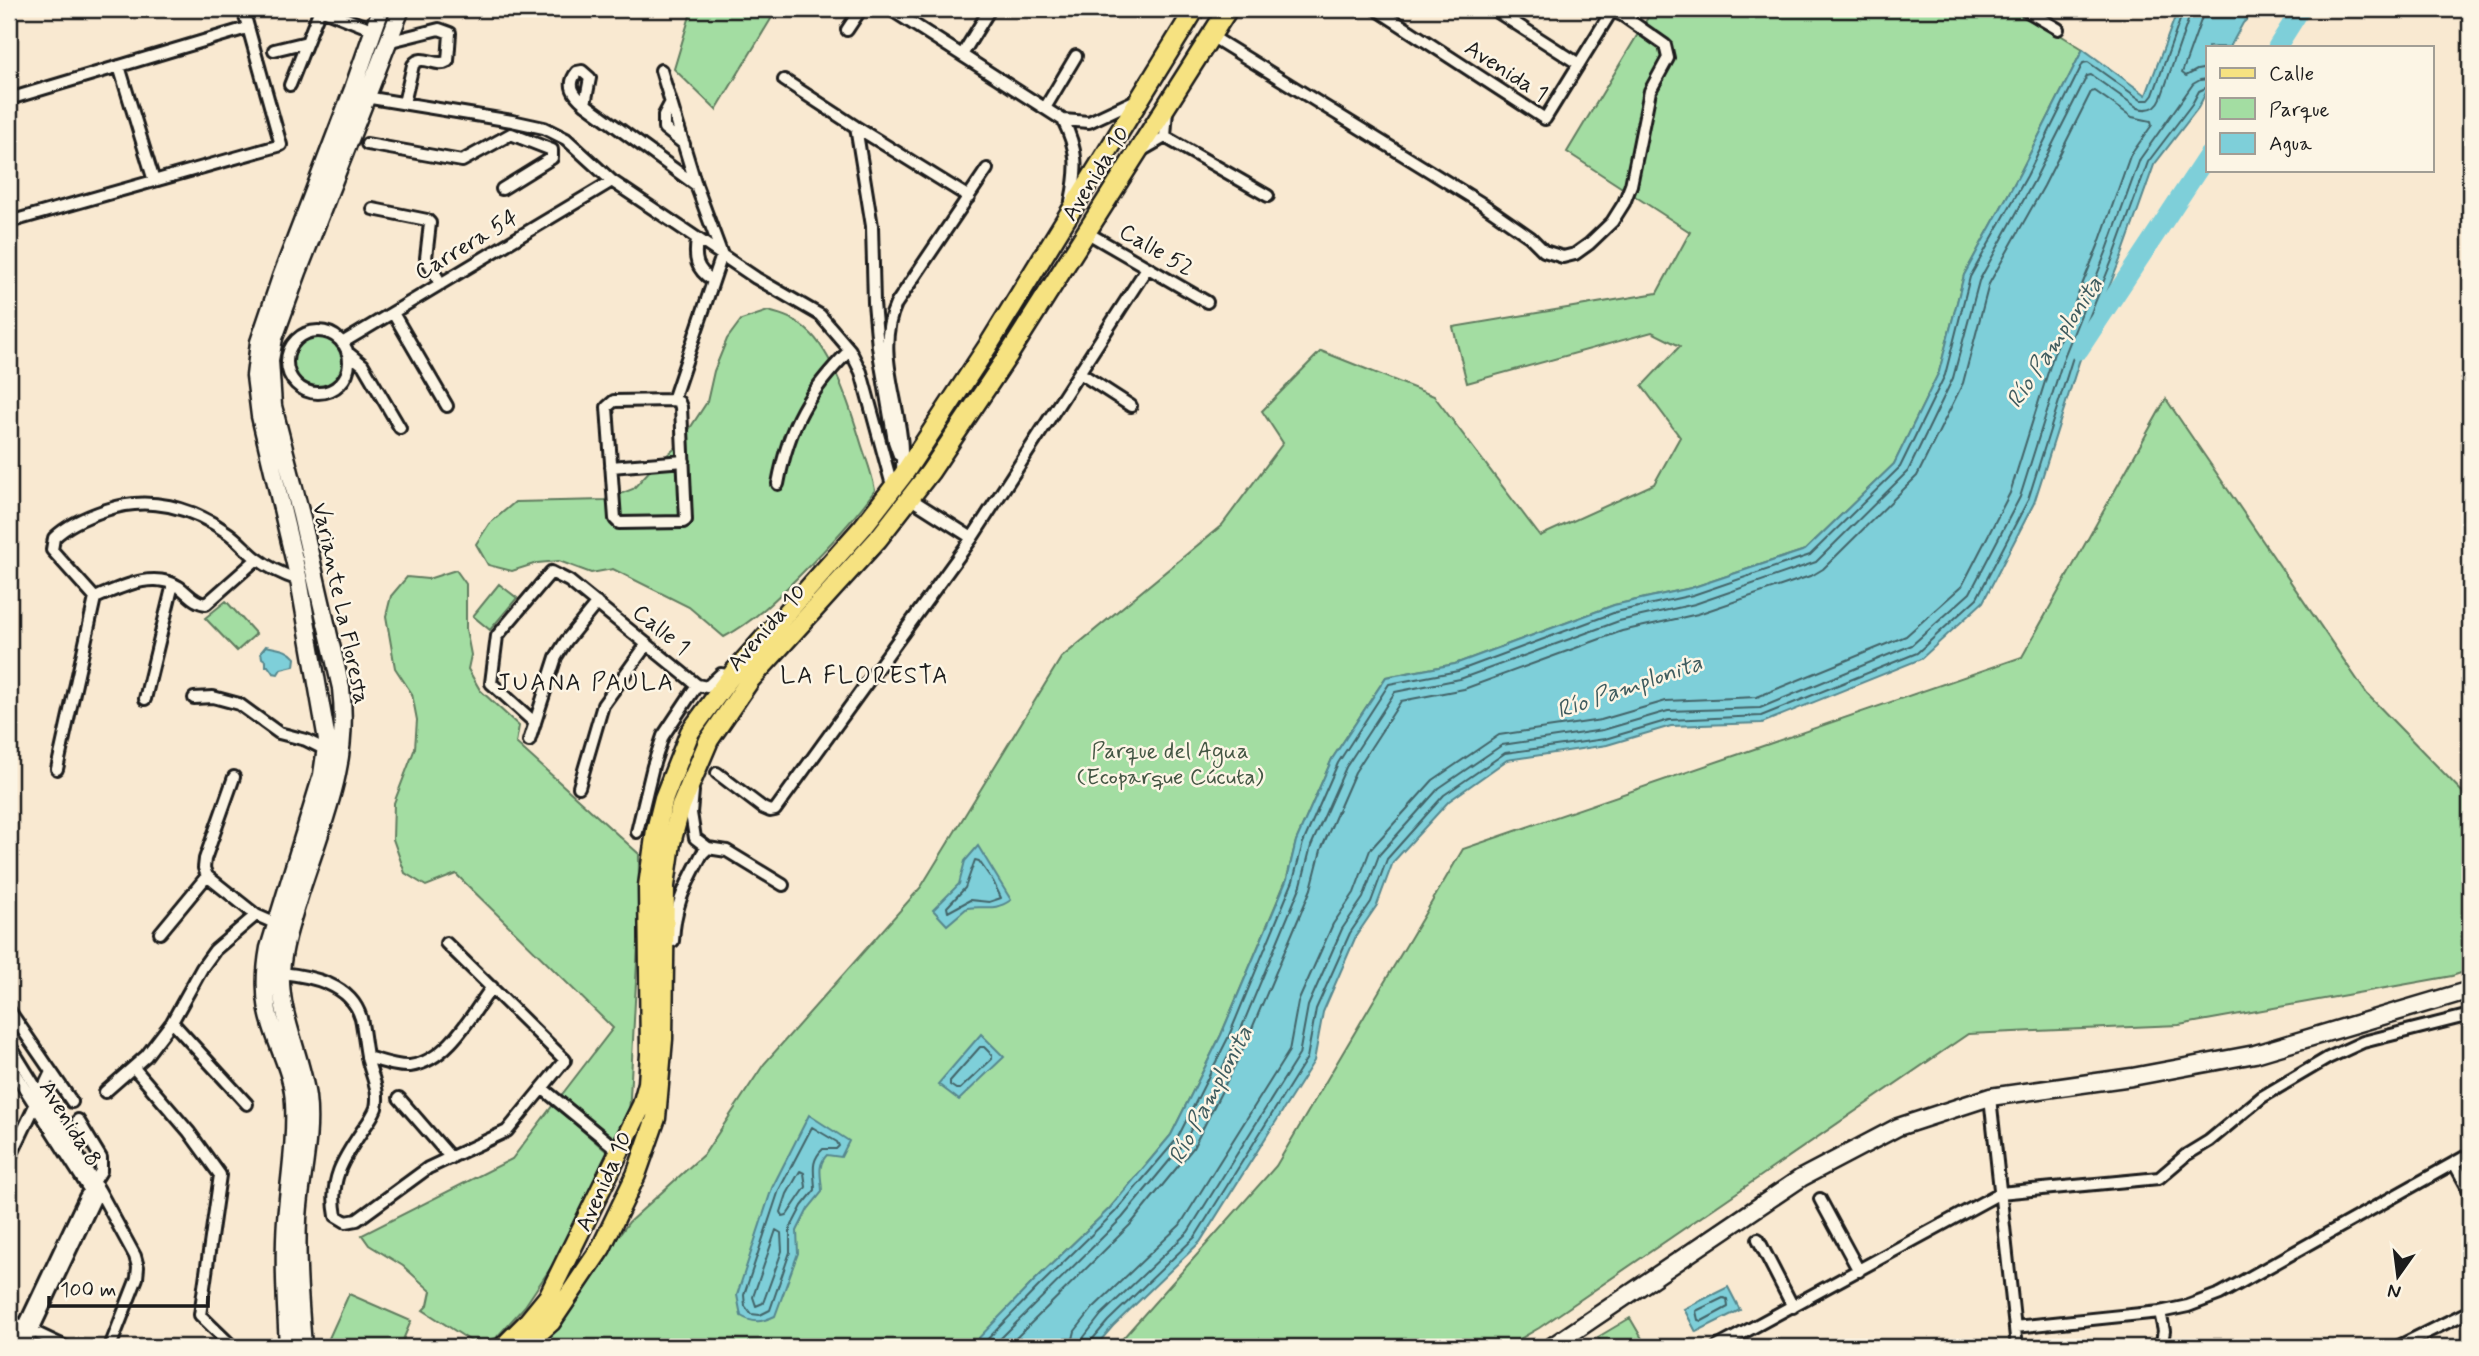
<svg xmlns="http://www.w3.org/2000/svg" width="2479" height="1356" font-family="Mynerve,sans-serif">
	<rect width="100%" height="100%" fill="#f9e9d1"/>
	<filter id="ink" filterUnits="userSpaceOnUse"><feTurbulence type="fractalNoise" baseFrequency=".0143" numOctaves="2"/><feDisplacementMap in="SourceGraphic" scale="14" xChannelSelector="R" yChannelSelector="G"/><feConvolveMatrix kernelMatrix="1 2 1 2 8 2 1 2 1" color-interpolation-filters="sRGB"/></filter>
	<g filter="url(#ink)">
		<!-- green -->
		<path fill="#a3dda2" stroke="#607c5f" stroke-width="2" d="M692,9H777L716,110L674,69Z
			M1653,9H2018L2083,49L2020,173L1964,275L1939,372L1894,464L1805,550L1691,588L1614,605L1455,664L1386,677L1332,759L1296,841L1287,878L1221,1035L1171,1135L1110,1208L1033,1282L972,1347H530L557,1320L629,1222L705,1153L764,1064L921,887L1061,658L1222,525L1283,443L1262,411L1321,351L1434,396L1540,536L1654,484L1680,437L1642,386L1680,346L1652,332L1467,383L1453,327L1657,293L1690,232L1567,152Z
			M768,311C784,315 795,319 807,330C833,352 851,410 861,443C866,459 872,473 875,490C854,520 829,546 803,572C779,596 755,621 724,637L689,607L613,569L591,573L559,561L537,563L512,571L488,565L476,544L489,524L515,502L605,500L633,489L654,466L679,445L707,402L714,371L727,339L741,320Z
			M291 362a27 27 0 1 1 54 0a27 27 0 1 1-54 0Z
			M2166,399L2367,694L2470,800V970L2452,976L2179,1025L1968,1034L1539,1328L1506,1347H1115L1276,1166L1463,849L2022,657Z
			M456,570L466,584V629L471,655L468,669L480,690L519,726L516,743L639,854L638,943L629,1117L618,1145L560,1097L613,1028L456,874L426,886L405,873L393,839L394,803L415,748L417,720L412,694L395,668L386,616L391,596L407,577L428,579Z
			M499,584L517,598L490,630L473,616Z
			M226,601L256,634L237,651L205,618Z
			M553,1105L614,1158L587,1214L525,1306L496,1338L477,1345L423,1310L428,1305L431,1291L403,1266L369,1245L362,1235L512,1159Z
			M349,1294L411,1321L400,1347H325Z
			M1630,1318L1647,1347H1604L1598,1337Z"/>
		<!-- water -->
		<path fill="#7ecfd9" stroke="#57878d" stroke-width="2" d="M2178,9H2258L2243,23L2230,47H2208V89L2198,108L2154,165L2122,255L2079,362L2034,503L1983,602L1921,659L1762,723L1671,726L1607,745L1507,760L1449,801L1393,862L1377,905L1356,936L1323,1012L1314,1061L1200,1242L1113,1326L1095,1347H970L1033,1282L1110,1208L1171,1135L1221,1035L1287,879L1296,841L1332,759L1386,677L1455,664L1614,605L1691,588L1805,550L1894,464L1939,372L1964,275L2020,173L2083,49L2146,95Z
			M266,646C277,649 287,648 295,658L294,666L281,669L278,674L273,673L268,666H266V661L262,658L261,652Z
			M978,846L1011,900C993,912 986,905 967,908L947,925L933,910L959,884L965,861Z
			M981,1034L1004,1057L959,1100L938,1084Z
			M809,1115L849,1141L841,1157L827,1155C816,1166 822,1178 822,1192L808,1209L797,1231L798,1253L775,1316C762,1322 754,1324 741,1316L737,1295L772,1188Z
			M1728,1287L1740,1310L1696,1332L1684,1309Z"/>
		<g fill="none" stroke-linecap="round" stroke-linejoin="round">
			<!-- shore -->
			<path stroke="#436468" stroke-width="2" d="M2203,9L2201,20L2182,73L2186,76L2197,70L2208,68
				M975,860L979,861L993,881L1001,898L989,902L970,900L948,912L947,907L965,888Z
				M980,1047H984L992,1055V1059L960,1089H956L950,1085V1081Z
				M812,1127L837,1142L839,1146L836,1149H823C809,1162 815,1173 815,1190L802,1206L790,1229V1252L770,1310L760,1315L751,1314L745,1306L744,1295L779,1190Z
				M800,1171L804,1173L806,1187L787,1215L783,1216L781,1212L787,1194Z
				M776,1230L781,1233L782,1251L763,1303L756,1306L753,1297Z
				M1723,1298L1727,1299L1728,1307L1702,1321L1698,1320L1696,1311Z
				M980,1347L1038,1287L1115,1212L1177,1139L1228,1038L1293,881L1303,843L1338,763L1389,684L1458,671L1616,612L1693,595L1810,555L1900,467L1945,375L1970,277L2027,176L2083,63L2088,62L2141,100H2149L2153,95L2184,9
				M992,1347L1122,1218L1184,1143L1236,1041L1301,885L1311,846L1346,767L1395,692L1460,679L1619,621L1695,604L1816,562L1908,471L1953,378L1979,281L2034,181L2087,76L2091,75L2138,108C2149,111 2157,108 2161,98L2192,9
				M1007,1347L1130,1225L1193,1148L1245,1045L1311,889L1321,850L1355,772L1401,701L1464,689L1622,631L1698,614L1813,575L1823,569L1917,476L1963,383L1989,284L2044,186L2091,92L2095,91L2132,117L2151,121L2152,125L2130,156L2098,246L2054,353L2010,493L1962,586L1906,636L1757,697L1666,701L1601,720L1499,735L1433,780L1370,850L1354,893L1333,924L1298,1002L1289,1051L1180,1225L1093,1308L1075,1331L1071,1347
				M1082,1347L1084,1337L1101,1315L1188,1232L1299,1055L1308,1006L1342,929L1363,898L1379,855L1439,788L1502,745L1603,730L1668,711L1760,708L1912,645L1970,593L2020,497L2064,357L2107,250L2140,159L2193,84L2200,80L2208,79
				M1090,1347L1091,1341L1108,1321L1195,1237L1307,1058L1316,1009L1350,933L1371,902L1387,859L1444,795L1505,753L1605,739L1669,720L1761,716L1917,653L1977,598L2028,500L2072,360L2115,253L2148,162L2192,104L2199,91L2208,87"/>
			<!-- river -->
			<path stroke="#7ecfd9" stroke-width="19" d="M2277,47L2301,9
				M2079,350L2208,155"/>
			<!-- street casing -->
			<g stroke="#1c1c1c" stroke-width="16">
				<path id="street" d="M321,9L374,30
					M511,9H524
					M890,9L1063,120L1089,122L1136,100
					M1376,9L1545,119L1611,12
					M1493,9L1579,64
					M2024,9L2058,29
					M847,30L861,9
					M1211,36L1481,203L1530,237L1544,251L1563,257L1575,254L1589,244L1612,222L1624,203L1631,185L1650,91L1668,58L1665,45L1622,15L1607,9
					M387,42L439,29L450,33L448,61C436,69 422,52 413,65L404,103
					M274,50L307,42
					M962,55L990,9
					M119,66L154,181
					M661,70L696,185L722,255L673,400
					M784,80L856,127L969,197
					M290,85L320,9
					M365,97L512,121L544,128L566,139L612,181L756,278L820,315L850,350L861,372L893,489
					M9,99L247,28
					M671,102L664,115V128L684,144
					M585,104L590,78L582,71L577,72C566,85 574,95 585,104L696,185
					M1045,108L1076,56
					M1063,120C1078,150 1078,168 1071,201
					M856,127L872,226L874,303L878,347L894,441L899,455
					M1165,137L1268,196
					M367,144L462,161L511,134L552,150V158L502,189
					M1139,152L1165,137L1167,110
					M373,209L427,220L430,223L426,258L441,284
					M9,222L281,145L243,9
					M1086,232L1207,302
					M697,240C694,259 696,269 712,280
					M393,313L447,406
					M287 362a31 31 0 1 1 62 0a31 31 0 1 1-62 0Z
					M342,343L612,181
					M347,352L363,365L400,428
					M1080,373L1131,406
					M673,400L679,402L681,407L686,520L683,522L619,523L615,519L607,407L614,401Z
					M611,467L684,461
					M903,475C901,462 903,450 901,437C896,392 876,347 896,304L987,169
					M778,484C789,425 808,392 850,350
					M911,499L972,538
					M95,598L52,550L54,538C68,524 88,516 106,510C148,495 192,507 228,533C238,540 246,550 256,558C269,568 284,575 299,580
					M95,598C120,588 153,570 179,587C188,593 194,603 206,604L257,559
					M194,698L213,697L239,704L279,733L306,740L326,750
					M145,699L173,584
					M535,723L491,683L497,636L551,572L569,581L697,685L707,687L721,674L731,676
					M529,741L556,657L566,641L597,603
					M57,769L95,598
					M717,773L763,808L770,811L775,810L972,538L1147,268
					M234,777L205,859L204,868L207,876L256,915L279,925
					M579,787L603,705L647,644
					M693,791L691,813L695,838L708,848L727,851L783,885
					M637,832L653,766L663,736L697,685
					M160,933L207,876
					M673,941C675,903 685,887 702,854L708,848
					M281,973C311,976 351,984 361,1018C364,1032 365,1047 368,1061C372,1077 380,1091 376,1108C373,1116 367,1124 362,1131C343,1159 329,1180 336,1216L346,1222L357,1220L428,1168L507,1131L565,1060L446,943
					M9,1010L72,1102
					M172,1022L247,1104
					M9,1044L99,1190L135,1256L138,1267L137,1278L110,1347
					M367,1057C381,1061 396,1067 410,1066C448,1061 472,1014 492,987
					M9,1064L92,1194
					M134,1068L189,1132L220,1175L200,1315L233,1347
					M542,1088L620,1152
					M105,1092L146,1056L172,1022L202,968L215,950L256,915
					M1990,1097L2017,1347
					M399,1098L451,1158
					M9,1160L51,1072
					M2454,1163L2470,1192
					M1820,1199L1859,1271
					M1758,1239L1793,1307
					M2160,1312L2164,1331L2161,1347
					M9,1320L66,1347
					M2015,1327L2160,1312L2188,1306L2220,1294L2470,1154
					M14,1347L85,1197L101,1171V1158L78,1120
					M25,1347L99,1190
					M1717,1347L2000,1193L2159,1178L2186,1155L2209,1141L2262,1097L2328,1058L2363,1042L2470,1015
					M2397,1347L2470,1311"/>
			</g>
			<!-- secondary casing -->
			<g stroke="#1c1c1c" stroke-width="21">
				<path id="secondary" d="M288,1347C286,1305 283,1262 286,1220C289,1181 296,1142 294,1103C293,1070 274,1042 268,1011C264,989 265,970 269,948L322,775L327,740L299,580L260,416L255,376L259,342L281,277L353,89L381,9
					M303,1347C300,1305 296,1262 298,1219C300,1179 312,1138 307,1097C301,1055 279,1015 281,972C283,944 293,916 301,890C324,819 350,764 341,688L301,515L273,406L270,360L274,338L298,272L401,9
					M1551,1347L1801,1178L1898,1127L1990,1097L2132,1077L2255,1054L2470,990"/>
			</g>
			<!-- primary casing -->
			<g stroke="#1c1c1c" stroke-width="23">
				<path id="primary" d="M503,1347L526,1324L548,1297L642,1105L648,1083L650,1054L648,886L656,830L664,798L690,732L734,672L862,528L903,475L988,346L1195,9
					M523,1347L551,1322L601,1248L636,1175L656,1118L663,1039L665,886L671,843L681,806L709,740L750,680L878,539L930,472L1009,354L1228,9"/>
			</g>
			<!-- street -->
			<use href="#street" stroke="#fcf5e5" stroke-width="10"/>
			<!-- secondary -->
			<use href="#secondary" stroke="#fcf5e5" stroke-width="16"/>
			<!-- primary -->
			<use href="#primary" stroke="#f6e281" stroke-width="18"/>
		</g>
	</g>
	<g text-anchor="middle" stroke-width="5" stroke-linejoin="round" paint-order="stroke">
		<!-- street labels -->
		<g font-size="23" fill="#1c1c1c" stroke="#fcf5e5">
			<text transform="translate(1507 70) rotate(33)" y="8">Avenida 1</text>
			<text transform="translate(1095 173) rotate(-58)" y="8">Avenida 10</text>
			<text transform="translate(466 244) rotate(-31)" y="8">Carrera 54</text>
			<text transform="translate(1157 249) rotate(30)" y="8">Calle 52</text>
			<text transform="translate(342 603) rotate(78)" y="8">Variante La Floresta</text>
			<text transform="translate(766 627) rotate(-49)" y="8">Avenida 10</text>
			<text transform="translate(662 629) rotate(39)" y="8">Calle 1</text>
			<text transform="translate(71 1123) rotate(58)" y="8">Avenida 8</text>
			<text transform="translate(603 1181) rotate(-66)" y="8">Avenida 10</text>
		</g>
		<!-- park labels -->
		<g font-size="23" fill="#445644" stroke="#fcf5e5">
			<text x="1170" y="758">Parque del Agua<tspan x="1170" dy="26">(Ecoparque Cúcuta)</tspan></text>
		</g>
		<!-- water labels -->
		<g font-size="24" font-style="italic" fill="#3e5b5e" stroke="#fcf5e5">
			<text transform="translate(2054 342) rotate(-56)" y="8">Río Pamplonita</text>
			<text transform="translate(1629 686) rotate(-19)" y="8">Río Pamplonita</text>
			<text transform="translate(1210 1095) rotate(-62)" y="8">Río Pamplonita</text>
		</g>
		<!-- neighbourhood labels -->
		<g font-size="24" letter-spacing="2" fill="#1c1c1c" stroke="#fcf5e5">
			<text x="865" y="683">LA FLORESTA</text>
			<text x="586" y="690">JUANA PAULA</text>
		</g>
	</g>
	<!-- margin -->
	<rect width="2479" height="1356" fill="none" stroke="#fcf5e5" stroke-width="35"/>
	<rect x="18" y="18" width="2444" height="1321" fill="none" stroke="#1c1c1c" stroke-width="2.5" filter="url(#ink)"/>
	<!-- legend -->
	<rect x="2206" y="46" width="228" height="126" fill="#fcf5e5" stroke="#a29e95" stroke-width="2"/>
	<rect x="2220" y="68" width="35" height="10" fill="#f6e281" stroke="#a29e95" stroke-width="2"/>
	<text x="2269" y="80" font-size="21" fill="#1c1c1c">Calle</text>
	<rect x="2220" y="98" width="35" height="21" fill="#a3dda2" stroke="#a29e95" stroke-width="2"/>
	<text x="2269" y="116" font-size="21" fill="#1c1c1c">Parque</text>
	<rect x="2220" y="133" width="35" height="21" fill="#7ecfd9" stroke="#a29e95" stroke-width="2"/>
	<text x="2269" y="150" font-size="21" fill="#1c1c1c">Agua</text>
	<!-- north arrow -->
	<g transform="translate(2398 1276) rotate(194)" stroke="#fcf5e5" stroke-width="5" paint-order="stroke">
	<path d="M0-5L12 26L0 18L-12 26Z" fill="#1c1c1c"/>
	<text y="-10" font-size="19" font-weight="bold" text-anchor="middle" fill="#1c1c1c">N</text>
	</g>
	<!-- scale -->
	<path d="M49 1296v10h159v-10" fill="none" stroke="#1c1c1c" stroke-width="3.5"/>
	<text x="60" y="1296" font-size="21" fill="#1c1c1c" stroke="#fcf5e5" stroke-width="5" paint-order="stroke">100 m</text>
</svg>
